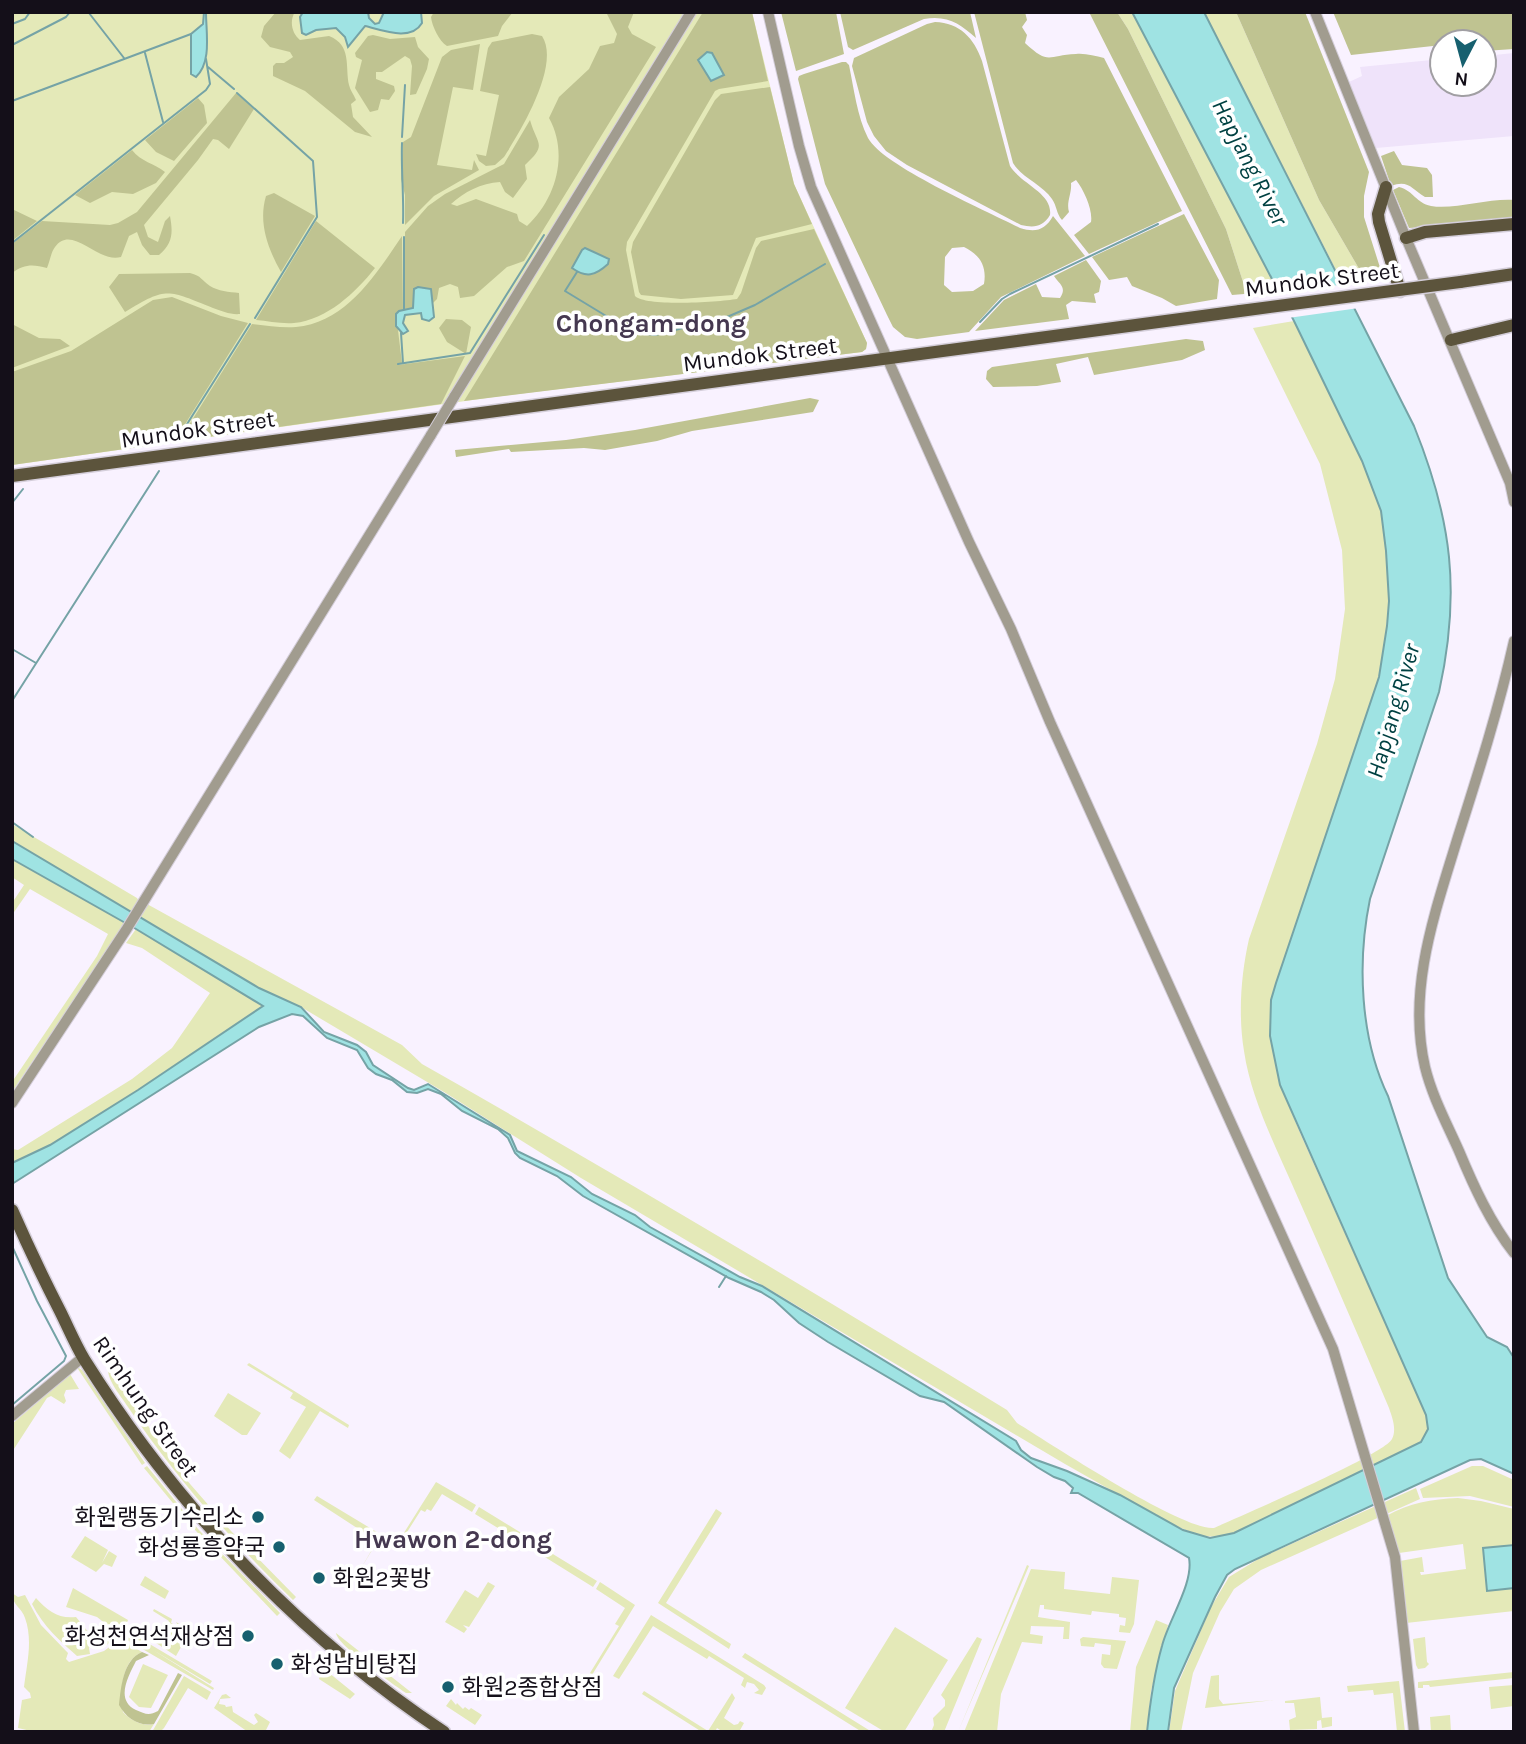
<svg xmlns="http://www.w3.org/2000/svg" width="1526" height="1744" font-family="Karla,'Noto Sans KR',sans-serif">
	<rect width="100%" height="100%" fill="#f9f2ff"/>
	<!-- built -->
	<path fill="#efe3fa" d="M1514,53V136L1376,148L1349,82L1362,76L1360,67L1442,59V84H1484V56Z"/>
	<!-- green -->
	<path fill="#e4e9b8" d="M12,12H752L794,184L867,343L866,349L862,352L494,397L12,465Z
		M1117,12H1132L1277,289L1244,294L1245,288L1226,229L1128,29Z
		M1204,12H1236L1319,200L1365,279L1342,282Z
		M1294,321C1311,357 1328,392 1346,428C1359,454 1374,483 1381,512C1394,566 1389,623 1379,677L1276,983L1270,1036L1280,1085L1301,1135L1426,1415C1431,1431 1425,1440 1411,1448L1234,1533L1222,1537L1200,1536L1169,1523L1065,1464L581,1178L444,1092L301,1007L259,988L139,918L147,904L402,1045L422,1064C619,1176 814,1292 1007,1410L1017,1423C1051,1444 1183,1531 1214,1528C1240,1516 1384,1455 1392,1439C1397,1429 1392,1417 1389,1408C1358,1335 1327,1263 1295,1191C1276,1147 1251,1099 1244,1051C1238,1015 1241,974 1249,939L1317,744L1335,679L1345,609L1342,550L1320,464L1253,328Z
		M12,824L137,898L139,901L131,913L12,841Z
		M12,859L125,923L12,1092V1082L97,956L108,934L30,889L12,915V903L24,885L12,877Z
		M136,929L263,1006L138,1090L50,1145L12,1163V1149L18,1150L132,1079L172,1048L210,993L142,948L126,943Z
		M249,1363L349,1425L348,1428L320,1411L290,1459L279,1451L306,1407L290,1398L293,1393L247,1365Z
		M76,1366L82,1370L145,1463L142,1465Z
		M108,1369L184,1477L231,1531L296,1597L293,1600C232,1541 175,1477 128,1407C121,1396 108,1382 108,1369Z
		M70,1374L79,1389L66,1390L64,1395L66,1401L64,1404L51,1396L47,1398L12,1452V1424Z
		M228,1393L261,1413L247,1435H242L214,1416Z
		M147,1466L198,1529L280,1613L277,1616L196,1531L144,1468Z
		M1472,1466H1483L1514,1480V1507L1470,1496L1423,1498L1420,1489Z
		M436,1482L476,1505L472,1512L442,1494L431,1511L427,1509L425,1512L421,1510L397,1548L395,1547Z
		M1416,1488L1420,1499L1261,1570L1234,1589L1220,1612L1193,1673L1181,1732H1169L1175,1691L1211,1607L1229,1577L1260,1558Z
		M317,1496L380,1534V1537L357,1575L377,1541L314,1500Z
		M1458,1498L1481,1501L1514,1509V1545L1483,1548L1487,1590L1514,1588V1611L1406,1623L1400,1561L1422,1557L1424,1572H1420L1421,1575L1466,1569L1463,1544L1399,1553L1386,1516C1410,1503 1431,1499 1458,1498Z
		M479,1507L531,1539L529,1547L475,1514Z
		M716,1509L722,1513L666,1603L731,1644L729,1649L658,1603Z
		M85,1536L108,1550L102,1563L109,1551L117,1556L112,1567L104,1564L96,1572L71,1557Z
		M543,1548L597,1581L593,1587L540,1554Z
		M1027,1565L1029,1566L958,1732Z
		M1031,1569L1065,1572L1064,1589L1110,1594L1112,1577L1139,1580L1134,1624L1130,1633L1119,1632L1120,1625L1125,1626L1126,1618L1119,1617V1614L1092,1611L1091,1615L1044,1609V1605H1040L1038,1617L1070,1622L1069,1639H1063L1064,1627L1031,1626L1030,1634L1043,1636L1042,1644L1022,1642L1001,1694L997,1732H964Z
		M145,1576L169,1591L165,1599L140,1585Z
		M488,1582L495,1586L469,1627L463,1625L467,1629L464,1633L445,1622L465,1590L478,1598Z
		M600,1582L635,1605L592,1675L590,1673L619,1626L615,1624L625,1608L596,1589Z
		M73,1588L128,1620L121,1636L97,1617L66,1607Z
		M12,1593L18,1597L25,1595L41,1625L68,1653L66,1659L69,1662L104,1651L120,1639L142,1652C121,1661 120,1692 123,1712C130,1720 143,1727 154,1724L149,1732H35L18,1728L22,1700L31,1698L30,1693L24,1687C27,1663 33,1640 25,1618C22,1608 12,1605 12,1593Z
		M36,1598C48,1611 58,1619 76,1617L89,1633H109L114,1636V1639L103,1648L98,1644H92L89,1648L90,1654L77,1656C60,1641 43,1626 32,1604Z
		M154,1609L172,1619L171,1623L179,1627L176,1622L190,1631L176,1656L156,1643L169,1621L153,1611Z
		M651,1615L764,1685L766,1688L762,1695L754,1693L759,1690L754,1684L747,1682L745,1688L741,1685L744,1678L709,1656L707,1659L653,1626L619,1679L613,1676Z
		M1156,1620L1168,1625L1151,1691L1147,1732H1130L1136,1667Z
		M895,1627L948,1660L904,1732H885L845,1708Z
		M131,1633L212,1681L210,1684L153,1650L214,1688L213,1690L127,1640Z
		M336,1633L412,1693H406C393,1684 337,1645 336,1633Z
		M977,1637L982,1639L944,1732H931L934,1725L933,1718L945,1706V1700L941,1695Z
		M1083,1637L1126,1641L1117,1669L1104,1668L1101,1664L1102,1654L1110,1655L1111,1645L1095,1643L1094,1647L1081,1646L1080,1639Z
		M1425,1637L1427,1662L1429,1664L1425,1668L1418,1669L1416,1665L1413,1639Z
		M745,1653L872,1732H862L742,1657Z
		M143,1664L168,1675L151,1708L139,1707L129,1697Z
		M323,1668L355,1694L350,1699L319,1679Z
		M1514,1672V1678L1430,1687L1429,1685H1423V1688H1418V1682Z
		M1219,1675V1699L1223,1704L1274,1700L1205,1708L1211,1676Z
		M184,1676L211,1692L207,1700L188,1688L164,1728L160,1732H152Z
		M1399,1681L1405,1732H1397L1393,1693L1374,1695L1373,1690L1348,1692L1347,1686Z
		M1514,1685V1706L1491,1709L1489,1687Z
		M644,1691L708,1731L732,1693L735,1698L724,1718L734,1725L738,1724L740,1721L744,1723L739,1732H723L717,1728L715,1732H702L642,1694Z
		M226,1694L231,1698L220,1699L219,1704L225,1705L226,1707L232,1706L233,1712L254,1725L258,1722L254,1715L256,1713L270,1722L265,1732H248L214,1708L222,1695Z
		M1320,1697L1322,1718L1332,1717V1726L1322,1728L1321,1720L1317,1721V1729L1290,1730L1289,1720L1296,1717L1294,1703H1285V1701Z
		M451,1699L456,1705L457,1703L463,1709L465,1707L469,1710L471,1708L482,1715L475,1725L446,1706Z
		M1450,1715L1451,1732H1431L1430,1717Z"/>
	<!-- forest -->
	<path fill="#bfc391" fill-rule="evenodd" d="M276,12H295C289,21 292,34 300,40L329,36C352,45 345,66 349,85C350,90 354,95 356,100L351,104L353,117L372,137L355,132L305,91L273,76V66L276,63H284L293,57L290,52L270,47L261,37L264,26Z
		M434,12H513L502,26L498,36L447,46C439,41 432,26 431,17Z
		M606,12H634L628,27L632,34L656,47L524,261L507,267L474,296L460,298L458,287L450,284L439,288L437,299L433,303L431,289H414L413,308L405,309V232L428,206L445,194L504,164L530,120C537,145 548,144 525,165L527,179L513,198L505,192L500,182C481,183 464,192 451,204L457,206L476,199L517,214L519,221L527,226C556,199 569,154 549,118L559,97L589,69L600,46L614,43L617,34Z
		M703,12H752L768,81L719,89L715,91L627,242L626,250L635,296C646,307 719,302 737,299L741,293L756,248L761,241L814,229L867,343L866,349L862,352L464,401Z
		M781,12H836L844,54L796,71Z
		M840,12H970L976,38C960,24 948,15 924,19L853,50L848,47Z
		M974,12H1025L1027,20L1022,27L1027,35L1025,43C1050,66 1047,55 1076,54C1085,53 1095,56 1104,58L1182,211L1089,254L1074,235L1091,222C1093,210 1084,190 1076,180L1071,183C1072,194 1066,202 1069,212L1062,220C1056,213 1057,206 1052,199C1042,184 1023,179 1013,163Z
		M1089,12H1117L1128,29L1226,229L1245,288L1244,294L1232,295Z
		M1236,12H1305L1369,172L1364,196V217L1383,277L1365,279L1319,200Z
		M1333,12H1514V49L1484,51V42H1442V45L1351,55Z
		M935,22C960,23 974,38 982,61L1010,166C1021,184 1053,193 1050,215C1043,227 1034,228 1021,225L907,165L886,151L874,136L867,122L852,66L854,58L927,24Z
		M532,34L542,36C561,65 520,132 504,157L495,165L486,166L479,161L476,154L486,156L499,95L480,91L488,48L492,42Z
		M373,35L390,39L415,37L418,47L429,59L427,69L416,94L410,95L412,66L410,59L405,56L382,72H376V79L394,86L395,91L389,100L381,99L378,110L370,112L355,88L362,60L356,57L355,53L368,36Z
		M480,44L473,90L453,87L437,165L472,170L474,160L479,170L434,196L405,225V195L401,179L403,142L411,137L442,57L451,50Z
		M842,62H846L849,65C854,89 857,116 868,138C883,166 987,211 1020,228C1036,233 1045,230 1053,216L1085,256L1001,297L969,332L917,339L905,337L893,327L887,315L825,184L798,79L799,76L804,74ZM964,247C980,255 987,266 984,284L973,291L952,292L944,285L945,257L952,248Z
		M770,87L794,184L812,224L756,238L733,295L681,299L641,295L639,292L631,252L633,242L715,100L721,94Z
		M236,93L254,109L229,149L218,140L213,139L198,160L144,225L148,237L158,242L165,221L170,216C173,233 173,243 159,255H150L142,245L137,232L129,236L121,257C98,264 72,223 55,247C51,252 50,261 47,268C33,264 24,264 12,273V244L42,221L110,225L118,223L137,212Z
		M198,98L204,105L207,123L174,161L156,152L145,140Z
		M132,150C141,162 154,163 165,172L156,183L133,194L112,192L90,203L75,195Z
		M1394,151L1402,165L1427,168L1432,175L1433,197H1425C1412,189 1408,179 1391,186L1381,156Z
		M1399,187C1414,191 1416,203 1431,206C1454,210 1489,198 1514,200V221L1409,228L1393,190Z
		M274,193L315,216L281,272C268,249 258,223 266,196Z
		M12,209L37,221L12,241Z
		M1184,214L1219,280L1217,299L1176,306L1162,298L1132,286L1127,277L1109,280L1092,257Z
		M316,221L375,268C356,292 327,320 294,323C281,324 268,321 256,320Z
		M402,236L403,310L396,314L402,363L398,365L465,356L441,404L179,441L252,324C267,326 282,328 296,327C346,323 377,273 402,236Z
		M1086,260L1101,281L1099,292L1094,294L1096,303L1072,301L1066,305L1069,319L975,331L1004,300L1036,284L1042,297L1060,298C1067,287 1060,285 1054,276Z
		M190,273C202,276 201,280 210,286C218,291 229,292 239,293L240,314C231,315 221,311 213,308C168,290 167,286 125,312L109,287L119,274Z
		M172,297L221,316L248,323L174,442L12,465V372L71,351L153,300Z
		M446,319L462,320L471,327L466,354L447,342L439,328Z
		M12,324L39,338L60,339L70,346L12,368Z
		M1186,339L1203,341L1205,350L1182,360L1094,375L1088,357L1056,364L1061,382L1037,386L993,387L986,379L987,371L992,367Z
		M810,398L819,400L813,412L692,431L657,441L605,450L584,448L511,452L509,449L456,457L455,450L566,440L635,430Z
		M142,1652L149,1655L136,1661C128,1677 115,1700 136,1710C145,1714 149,1716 158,1711L178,1673L182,1675L154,1724C139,1727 126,1718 119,1705C121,1687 123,1660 142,1652Z"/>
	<!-- water -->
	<path fill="#9fe3e3" stroke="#75a3a6" stroke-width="2" d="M204,12H206C206,33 212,62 196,77L191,74V34L203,24Z
		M303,12H368L369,18L375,24L379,23L384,12H421L422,23C411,42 382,30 365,26L348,47L345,37L336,28L316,30L306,35L302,33L300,17Z
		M1132,12H1204L1414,426C1452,520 1461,593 1439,692L1370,899C1357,962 1360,1038 1388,1096L1448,1278L1487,1337L1507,1347L1514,1358V1474L1481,1459L1470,1460L1235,1569L1227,1575L1215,1597L1174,1688L1168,1732H1147C1150,1703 1154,1674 1162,1646C1168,1621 1194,1583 1189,1558L1078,1493H1071L1073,1488L1065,1481L1054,1477L1037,1467L944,1402L920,1396L828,1342L799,1323L774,1300L761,1292L729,1278L583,1196L557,1176L520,1158L515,1153L508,1138L498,1129L462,1111L441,1094L428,1089L417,1093L407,1092L392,1080L376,1074L368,1068L357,1050L327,1038L303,1016L292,1014L259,1027L12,1184V1163L50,1145L138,1090L263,1006L136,929L12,859V841L259,988L301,1007L324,1032L357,1045L366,1052L373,1065L408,1088L414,1090L428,1084L510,1135L517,1151L571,1177L592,1194L635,1215L650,1227L740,1277L762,1286L1016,1441L1021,1450L1031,1458L1067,1471L1120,1495L1183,1530L1210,1538L1234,1533L1421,1442L1428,1429L1426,1415L1280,1085L1270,1036L1271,1000L1276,983L1379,677L1387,626L1389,601L1386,551L1381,511L1362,461L1294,321Z
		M707,52L712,53L724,75L711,81L698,60Z
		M585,248L609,259L608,264C595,276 586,278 572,268L582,250Z
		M418,287L431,289L434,317L429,321L422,319L421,313L405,315L403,323L408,331L403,334L396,326V314L399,311L413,308L414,289Z
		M1514,1545V1588L1487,1591L1483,1548Z"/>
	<!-- pier -->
	<path fill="#f9f2ff" d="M1347,284L1359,308L1288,318L1275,293Z"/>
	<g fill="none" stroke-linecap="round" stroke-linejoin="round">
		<!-- stream -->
		<path stroke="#75a3a6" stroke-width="2" d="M89,13L124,58
			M12,24L25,19L30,12
			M12,45L66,17L70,12
			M145,53L163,122
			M208,67L234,89
			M237,93L313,161L317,217L255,318
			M12,101L191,34
			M402,137L405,85
			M402,143C401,170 404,196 403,223
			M404,237V309
			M12,243L206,90L210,84L206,59
			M577,272L565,291L621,325L639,333L655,335L727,317L755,305L825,264
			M980,322L1002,299L1010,294L1158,224
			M401,333L403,363
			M398,364L470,353L544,235
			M177,440L250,324
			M12,503L23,489
			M12,649L36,663
			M12,701L159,471
			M12,822L33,837
			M12,1246L37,1301L66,1356L64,1361L12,1405
			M719,1287L726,1276"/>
		<!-- minor casing -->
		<g stroke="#d4ceda" stroke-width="12">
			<path id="minor" d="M768,12L799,146L811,187L969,542L1011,629L1050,722L1333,1349L1395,1557L1414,1732
				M1315,12L1406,238L1510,483L1514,502
				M454,397L691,12
				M1514,641C1499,708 1478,774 1457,840C1435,913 1407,989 1425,1067C1432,1096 1447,1124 1459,1151C1474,1187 1490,1222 1514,1253
				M12,1103L126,930L431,435
				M12,1416L83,1357"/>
		</g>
		<!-- major casing -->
		<g stroke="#d4ceda" stroke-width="15">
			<path id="major" d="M1386,187L1378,214L1379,222L1400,291
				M1406,238L1425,232L1514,224
				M1460,282L1514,274
				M1451,340L1514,325
				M12,476L1240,311
				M12,1210C27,1244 43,1278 60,1311C68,1327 75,1344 84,1359C176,1506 299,1636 444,1732"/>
		</g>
		<!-- minor -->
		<use href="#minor" stroke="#a19c8f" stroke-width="10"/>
		<!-- major -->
		<use href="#major" stroke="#5c543c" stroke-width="12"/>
		<!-- minor-bridge casing -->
		<g stroke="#d4ceda" stroke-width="12" stroke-linecap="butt">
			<path id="minor-bridge" d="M431,435L454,397"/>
		</g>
		<!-- major-bridge casing -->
		<g stroke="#d4ceda" stroke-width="15" stroke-linecap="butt">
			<path id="major-bridge" d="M1240,311L1460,282"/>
		</g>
		<!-- minor-bridge -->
		<use href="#minor-bridge" stroke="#a19c8f" stroke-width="10"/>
		<!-- major-bridge -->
		<use href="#major-bridge" stroke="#5c543c" stroke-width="12"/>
	</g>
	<!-- markers -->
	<g fill="#17606f" stroke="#fff" stroke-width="2.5">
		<circle cx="258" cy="1517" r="7"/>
		<circle cx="279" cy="1547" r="7"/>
		<circle cx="319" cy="1578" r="7"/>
		<circle cx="248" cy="1636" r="7"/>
		<circle cx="277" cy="1664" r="7"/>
		<circle cx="448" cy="1687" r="7"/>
	</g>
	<g text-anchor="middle" stroke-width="7" stroke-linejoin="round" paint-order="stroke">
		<!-- street labels -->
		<g font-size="23" fill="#140f19" stroke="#fff">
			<text transform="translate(1322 279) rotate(-7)" y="8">Mundok Street</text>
			<text transform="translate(760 354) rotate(-7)" y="8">Mundok Street</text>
			<text transform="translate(198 429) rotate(-8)" y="8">Mundok Street</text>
			<text transform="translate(146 1406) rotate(55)" y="8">Rimhung Street</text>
		</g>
		<!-- poi labels -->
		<g font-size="23" fill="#140f19" stroke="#fff" text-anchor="end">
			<text x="244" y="1525">화원랭동기수리소</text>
			<text x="265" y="1555">화성룡흥약국</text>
			<text x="333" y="1586" text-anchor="start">화원2꽃방</text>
			<text x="234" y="1644">화성천연석재상점</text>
			<text x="291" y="1672" text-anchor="start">화성남비탕집</text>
			<text x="462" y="1695" text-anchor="start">화원2종합상점</text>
		</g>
		<!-- water labels -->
		<g font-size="24" font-style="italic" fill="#004142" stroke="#fff">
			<text transform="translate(1250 162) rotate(63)" y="8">Hapjang River</text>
			<text transform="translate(1393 711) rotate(-74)" y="8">Hapjang River</text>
		</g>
		<!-- quarter labels -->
		<g font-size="26" font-weight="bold" fill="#453850" stroke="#fff">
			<text x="651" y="332">Chongam-dong</text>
			<text x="453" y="1548">Hwawon 2-dong</text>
		</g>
	</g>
	<!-- border -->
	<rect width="1526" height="1744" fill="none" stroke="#140f19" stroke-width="28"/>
	<!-- north arrow -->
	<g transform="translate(1463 63) rotate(186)"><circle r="33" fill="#ffffff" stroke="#a19fa3" stroke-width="2"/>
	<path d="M0-5L12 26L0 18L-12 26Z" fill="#17606f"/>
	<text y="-10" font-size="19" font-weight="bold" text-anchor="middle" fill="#140f19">N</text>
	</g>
</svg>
